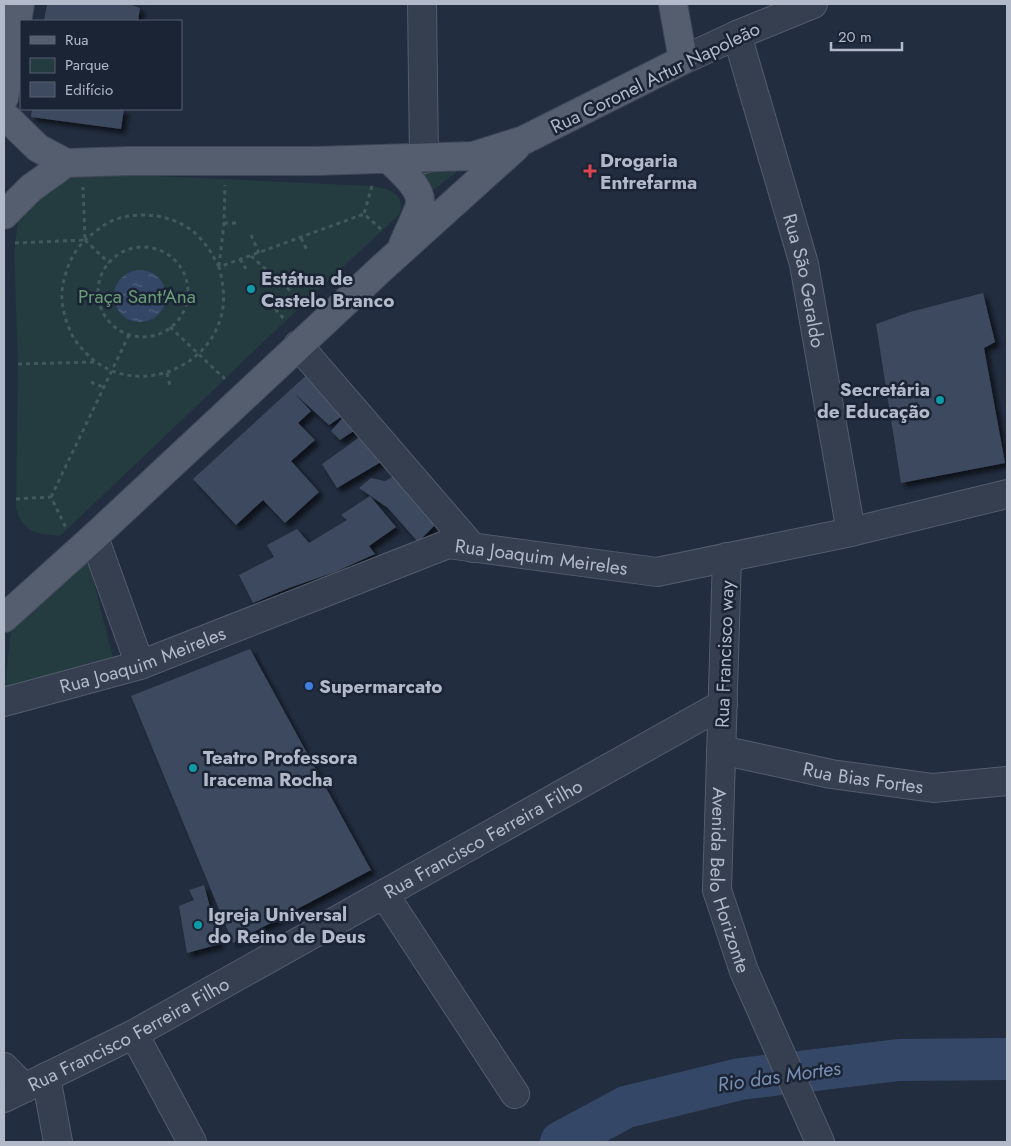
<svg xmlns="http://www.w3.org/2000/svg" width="1011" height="1146" font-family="Jost,sans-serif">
	<defs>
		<pattern id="water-ripples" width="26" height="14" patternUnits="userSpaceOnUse" patternTransform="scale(1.25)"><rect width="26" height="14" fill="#354767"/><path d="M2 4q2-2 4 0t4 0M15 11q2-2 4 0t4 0" fill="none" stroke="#505f7b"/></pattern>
		<filter id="shadow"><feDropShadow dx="4.5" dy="4.5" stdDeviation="2.5" flood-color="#0009"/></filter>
	</defs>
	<rect width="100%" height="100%" fill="#222d3f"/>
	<!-- green -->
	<path fill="#243b40" d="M418,170H459L426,196Z
		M114,174L372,186C389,189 407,194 399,215C285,320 173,429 60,536C35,533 24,534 16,508L18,364L14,253L18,221L25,203L64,178L83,175Z
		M88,559L113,657L5,687L11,629Z"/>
	<!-- water -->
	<path fill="url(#water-ripples)" d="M114 296a26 26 0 1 1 52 0a26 26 0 1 1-52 0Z"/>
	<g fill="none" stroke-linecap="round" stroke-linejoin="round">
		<!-- river -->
		<path stroke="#354767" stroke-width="42" d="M561,1142L626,1107L740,1079L899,1060L1007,1059"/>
	</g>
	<!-- building -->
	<path fill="#3e4a5f" filter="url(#shadow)" d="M47,4H129L140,8L138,21H44Z
		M32,109H124L121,129L31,117Z
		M983,293L995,342L984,348L1005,463L901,483L876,324L910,312Z
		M312,370L347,413L329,425L294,393L311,411L298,423L315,440L291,461L319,492L285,523L263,500L236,525L193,479Z
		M347,413L366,423L340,440L331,431Z
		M364,434L386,459L337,488L322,464Z
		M396,475L445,515L418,542L388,508L359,488L371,478L385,481Z
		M370,496L396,527L369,546L375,554L335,572L289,588L253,603L239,575L274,557L267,545L297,529L309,543L347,520L341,515Z
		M250,649L371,870L233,943L131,696Z
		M204,885L220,944L187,953L179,906L194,900L189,890Z"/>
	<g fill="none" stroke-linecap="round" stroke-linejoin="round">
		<!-- minor casing -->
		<g stroke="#545d6d" stroke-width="30">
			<g id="minor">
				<path d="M422,4L424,159"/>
				<path id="s1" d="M737,35L804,264L851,532"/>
				<path d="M683,60L737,35L813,4"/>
				<path d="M298,345L473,548"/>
				<path d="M94,537L140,665"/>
				<path id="s2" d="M727,557L717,890L744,971L820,1142"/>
				<path id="s3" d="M4,702L140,665L448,544L657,572L851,532L1007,494"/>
				<path id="s4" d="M721,750L831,774L933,788L1007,781"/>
				<path d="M384,894L515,1094"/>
				<path d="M134,1034L192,1142"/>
				<path d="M4,1067L25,1088"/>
				<path d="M46,1077L58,1142"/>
				<path id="s5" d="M4,1098L134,1034L723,704"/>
			</g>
		</g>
		<!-- major casing -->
		<g stroke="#3f4858" stroke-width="30">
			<path id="major" d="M4,98L20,4
				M4,115L38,148L66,163L129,161H316L473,156L524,140L683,60L673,4
				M390,160C400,171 422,187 420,204C418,214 407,234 403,245
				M4,215L31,188L66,163
				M4,618L94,537L383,267L516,147"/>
		</g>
		<!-- path -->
		<path stroke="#42585d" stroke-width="3" stroke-dasharray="4 4" stroke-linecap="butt" d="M372,186L364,214L382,230
			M224,223H236
			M251,235L259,253
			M301,238L308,252
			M85,240L109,263
			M15,243L85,240L83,187
			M98 292a45 45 0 1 1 90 0a45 45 0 1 1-90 0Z
			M251,256L304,303
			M240,259L246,269
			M219,266L224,223L225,185
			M219,267C213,255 207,245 198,236C179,216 145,211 120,218C109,221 99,228 91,235C73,249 65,269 62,291C61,303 64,316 69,328C73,340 82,349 91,358C133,394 200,374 219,323C226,305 224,286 219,267L364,214
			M270,303L285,320
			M170,327L225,379
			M18,364L95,362
			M167,373L170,386
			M91,382L103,387
			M51,497L129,335
			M16,499L51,497L66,528"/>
		<!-- minor -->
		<use href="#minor" stroke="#363f4f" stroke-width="28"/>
		<!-- major -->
		<use href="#major" stroke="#545e6f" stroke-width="28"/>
	</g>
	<!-- markers -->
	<path fill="#e0444e" stroke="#1b2434" stroke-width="2" d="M587.5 163.5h5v5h5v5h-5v5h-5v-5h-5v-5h5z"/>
	<g fill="#0f9aa8" stroke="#1b2434" stroke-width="2">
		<circle cx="251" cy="289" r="5"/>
		<circle cx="940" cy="400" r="5"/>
		<circle cx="193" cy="768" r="5"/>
		<circle cx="198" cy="925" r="5"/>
	</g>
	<circle fill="#3f7fe0" stroke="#1b2434" stroke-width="2" cx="309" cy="686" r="5"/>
	<g text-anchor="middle" stroke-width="5" stroke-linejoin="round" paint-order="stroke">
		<!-- street labels -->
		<g font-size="19" fill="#b2baca" stroke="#1b2434">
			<text transform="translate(655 77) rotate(-26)" y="7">Rua Coronel Artur Napoleão</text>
			<text dy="7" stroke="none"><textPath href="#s1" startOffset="255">Rua São Geraldo</textPath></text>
			<text dy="7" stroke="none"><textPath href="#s3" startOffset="566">Rua Joaquim Meireles</textPath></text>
			<text transform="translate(724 654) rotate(-88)" y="7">Rua Francisco way</text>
			<text dy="7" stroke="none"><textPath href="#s3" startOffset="145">Rua Joaquim Meireles</textPath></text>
			<text dy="7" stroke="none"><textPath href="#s4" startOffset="145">Rua Bias Fortes</textPath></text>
			<text dy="7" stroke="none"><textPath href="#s5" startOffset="545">Rua Francisco Ferreira Filho</textPath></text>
			<text dy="7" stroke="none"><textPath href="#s2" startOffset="325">Avenida Belo Horizonte</textPath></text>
			<text dy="7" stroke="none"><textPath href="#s5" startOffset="140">Rua Francisco Ferreira Filho</textPath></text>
		</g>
		<!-- poi labels -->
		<g font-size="19" font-weight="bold" fill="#b2baca" stroke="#1b2434" text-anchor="start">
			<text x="600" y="167">Drogaria<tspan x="600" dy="22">Entrefarma</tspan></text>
			<text x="261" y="285">Estátua de<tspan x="261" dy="22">Castelo Branco</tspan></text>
			<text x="930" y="396" text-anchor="end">Secretária<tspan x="930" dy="22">de Educação</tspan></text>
			<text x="319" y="693">Supermarcato</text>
			<text x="203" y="764">Teatro Professora<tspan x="203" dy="22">Iracema Rocha</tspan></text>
			<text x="208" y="921">Igreja Universal<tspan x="208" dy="22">do Reino de Deus</tspan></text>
		</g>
		<!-- park labels -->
		<g font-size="19" fill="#689d77" stroke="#1b2434">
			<text x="137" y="303">Praça Sant'Ana</text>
		</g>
		<!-- water labels -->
		<g font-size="20" font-style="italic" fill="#788eb3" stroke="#1b2434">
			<text transform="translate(779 1076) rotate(-8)" y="7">Rio das Mortes</text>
		</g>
	</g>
	<!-- border -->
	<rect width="1011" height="1146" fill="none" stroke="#b2baca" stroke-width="10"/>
	<!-- legend -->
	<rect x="20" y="20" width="162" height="90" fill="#1b2434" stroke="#576070"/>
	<rect x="30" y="36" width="25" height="8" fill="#545e6f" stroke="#576070"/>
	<text x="65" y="45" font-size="15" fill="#b2baca">Rua</text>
	<rect x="30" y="58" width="25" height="15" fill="#243b40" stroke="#576070"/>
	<text x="65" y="70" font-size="15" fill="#b2baca">Parque</text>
	<rect x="30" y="82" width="25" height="15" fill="#3e4a5f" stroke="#576070"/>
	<text x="65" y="95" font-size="15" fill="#b2baca">Edifício</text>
	<!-- scale -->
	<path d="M831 42v8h71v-8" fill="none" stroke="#b2baca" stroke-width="2.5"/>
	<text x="838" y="42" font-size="15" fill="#b2baca" stroke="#1b2434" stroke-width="4" paint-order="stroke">20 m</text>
</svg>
